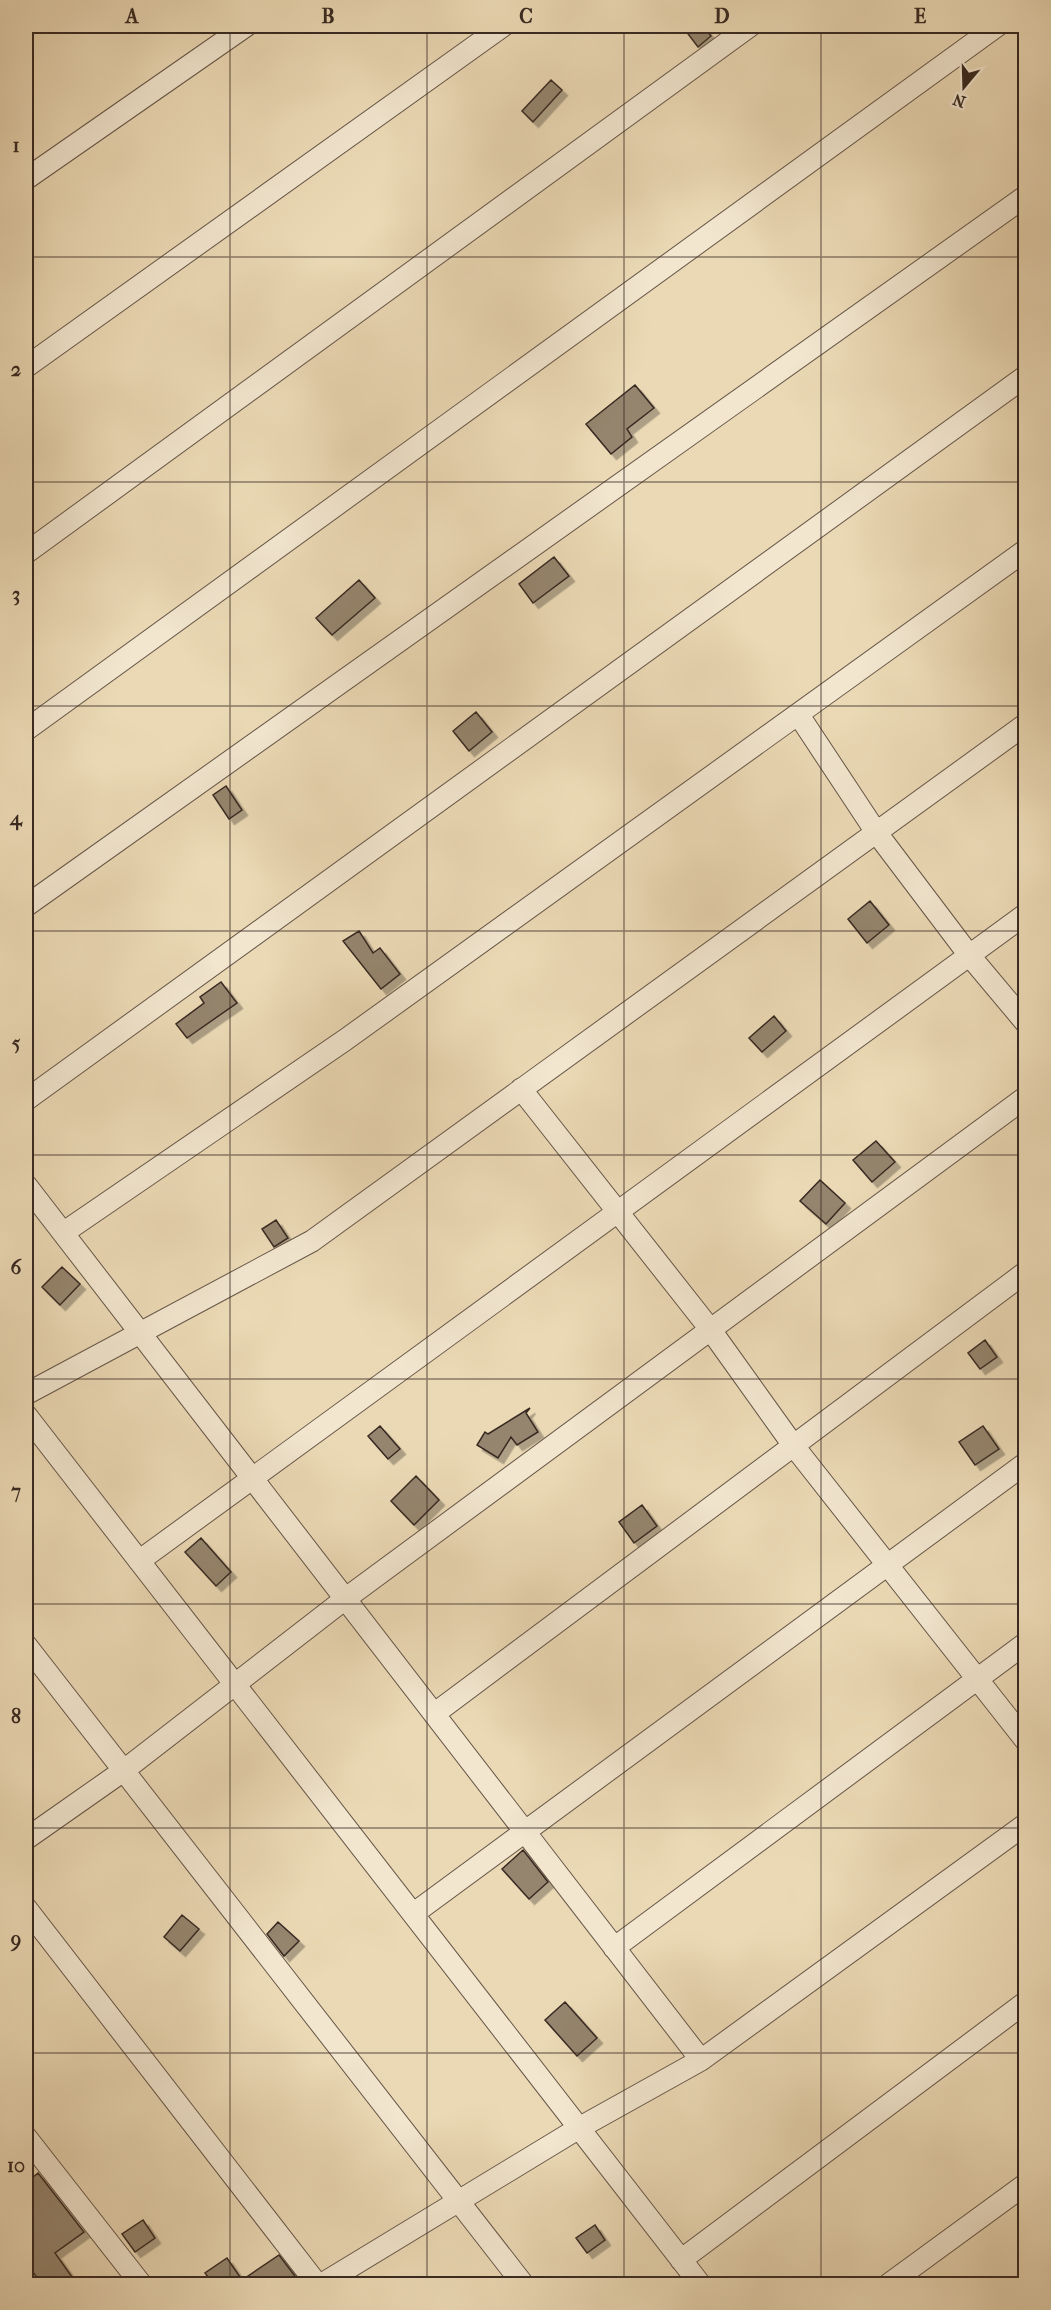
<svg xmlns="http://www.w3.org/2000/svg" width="1051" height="2310" font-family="'IM FELL French Canon',serif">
	<defs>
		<filter id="shadow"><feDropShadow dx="5.5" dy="5.5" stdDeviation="0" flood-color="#0004"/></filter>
	</defs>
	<rect width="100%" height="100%" fill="#ebd9b5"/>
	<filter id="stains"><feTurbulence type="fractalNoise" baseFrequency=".00333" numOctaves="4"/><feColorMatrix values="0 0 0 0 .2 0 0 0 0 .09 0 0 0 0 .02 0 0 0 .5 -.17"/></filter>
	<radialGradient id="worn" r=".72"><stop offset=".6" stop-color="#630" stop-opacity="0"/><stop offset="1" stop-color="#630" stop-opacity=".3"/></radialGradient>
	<!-- building -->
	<path fill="#95856e" stroke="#382922" stroke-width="1.5" filter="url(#shadow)" d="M682,26H703L711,36L698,47Z
		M551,80L562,90L533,122L522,111Z
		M635,385L654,408L627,429L632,437L611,454L586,424Z
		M554,557L569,576L533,603L519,584Z
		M359,580L375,598L332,635L316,618Z
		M476,712L492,732L469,751L453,731Z
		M226,786L242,810L229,819L213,795Z
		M870,901L889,925L867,943L848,919Z
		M359,931L373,953L380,948L400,974L381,989L343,941Z
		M221,982L237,1003L187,1038L176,1024L204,1003L200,997Z
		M774,1016L786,1031L762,1052L749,1038Z
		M876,1141L895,1162L872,1182L853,1160Z
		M820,1180L845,1203L826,1224L800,1201Z
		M276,1220L288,1238L274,1247L262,1229Z
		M62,1267L80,1284L60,1305L42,1287Z
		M985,1340L997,1357L980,1369L968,1353Z
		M530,1408L526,1413L538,1432L517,1445L511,1437L498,1458L477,1445L485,1432L488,1434Z
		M380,1426L400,1449L388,1459L368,1436Z
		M983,1426L999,1449L975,1465L959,1442Z
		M416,1476L439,1500L414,1525L391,1501Z
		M642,1505L657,1526L634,1543L619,1522Z
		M201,1538L231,1572L216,1586L185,1552Z
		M523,1850L548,1882L529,1899L502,1869Z
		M182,1915L199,1929L180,1951L164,1937Z
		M278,1922L299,1941L284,1956L267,1934Z
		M565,2002L597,2038L577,2056L545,2020Z
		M38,2173L84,2232L55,2253L77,2284H42L26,2263V2183Z
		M143,2220L155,2238L135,2252L122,2234Z
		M595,2225L605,2240L587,2253L576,2238Z
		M279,2255L301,2284H213L205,2273L227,2258L242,2280Z"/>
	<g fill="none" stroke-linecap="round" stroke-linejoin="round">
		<!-- minor casing -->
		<g stroke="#655547" stroke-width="23">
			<path id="minor" d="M26,179L246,26
				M26,367L503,26
				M26,553L750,26
				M798,714L876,832L969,955L1026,1023
				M26,730L997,26
				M26,906L1026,196
				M521,1089L710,1329L793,1445L1026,1741
				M26,1100L1026,376
				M26,1185L701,2060
				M63,1233L345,1040L1026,550
				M26,1394L312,1241L1026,724
				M26,1415L700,2284
				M139,1561L1026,914
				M26,1645L523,2284
				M434,1714L1026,1272
				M26,1839L123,1771L345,1599L1026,1097
				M26,1908L317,2284
				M413,1914L1026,1463
				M614,1948L1026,1643
				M26,2137L141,2284
				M681,2260L1026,2002
				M322,2284L579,2128L701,2060L1026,1824
				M889,2284L1026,2184"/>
		</g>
		<!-- minor -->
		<use href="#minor" stroke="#f2e6cf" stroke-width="21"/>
	</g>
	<!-- grid -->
	<path fill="none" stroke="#382922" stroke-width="1.5" stroke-opacity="0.55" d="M230,26V2284M427,26V2284M624,26V2284M821,26V2284M26,257H1026M26,482H1026M26,706H1026M26,931H1026M26,1155H1026M26,1379H1026M26,1604H1026M26,1828H1026M26,2053H1026"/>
	<!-- margin -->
	<rect width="1051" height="2310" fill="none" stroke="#ebd9b5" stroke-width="66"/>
	<!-- north arrow -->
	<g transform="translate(964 87) rotate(199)" stroke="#f2e6cf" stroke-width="4.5" paint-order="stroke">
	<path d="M0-4.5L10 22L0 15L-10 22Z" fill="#382922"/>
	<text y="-9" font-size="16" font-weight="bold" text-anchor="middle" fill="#382922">N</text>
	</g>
	<rect x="33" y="33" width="985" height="2244" fill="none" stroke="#382922" stroke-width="2"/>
	<g font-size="20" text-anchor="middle" font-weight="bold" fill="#382922">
		<text x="132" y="23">A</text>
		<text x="328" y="23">B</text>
		<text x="526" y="23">C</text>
		<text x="722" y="23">D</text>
		<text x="920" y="23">E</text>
		<text x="16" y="152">1</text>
		<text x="16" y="376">2</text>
		<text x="16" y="601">3</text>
		<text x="16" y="825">4</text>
		<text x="16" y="1050">5</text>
		<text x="16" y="1274">6</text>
		<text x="16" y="1498">7</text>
		<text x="16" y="1723">8</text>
		<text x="16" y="1947">9</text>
		<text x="16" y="2172">10</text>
	</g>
	<rect width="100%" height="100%" filter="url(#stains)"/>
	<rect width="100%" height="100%" fill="url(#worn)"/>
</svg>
